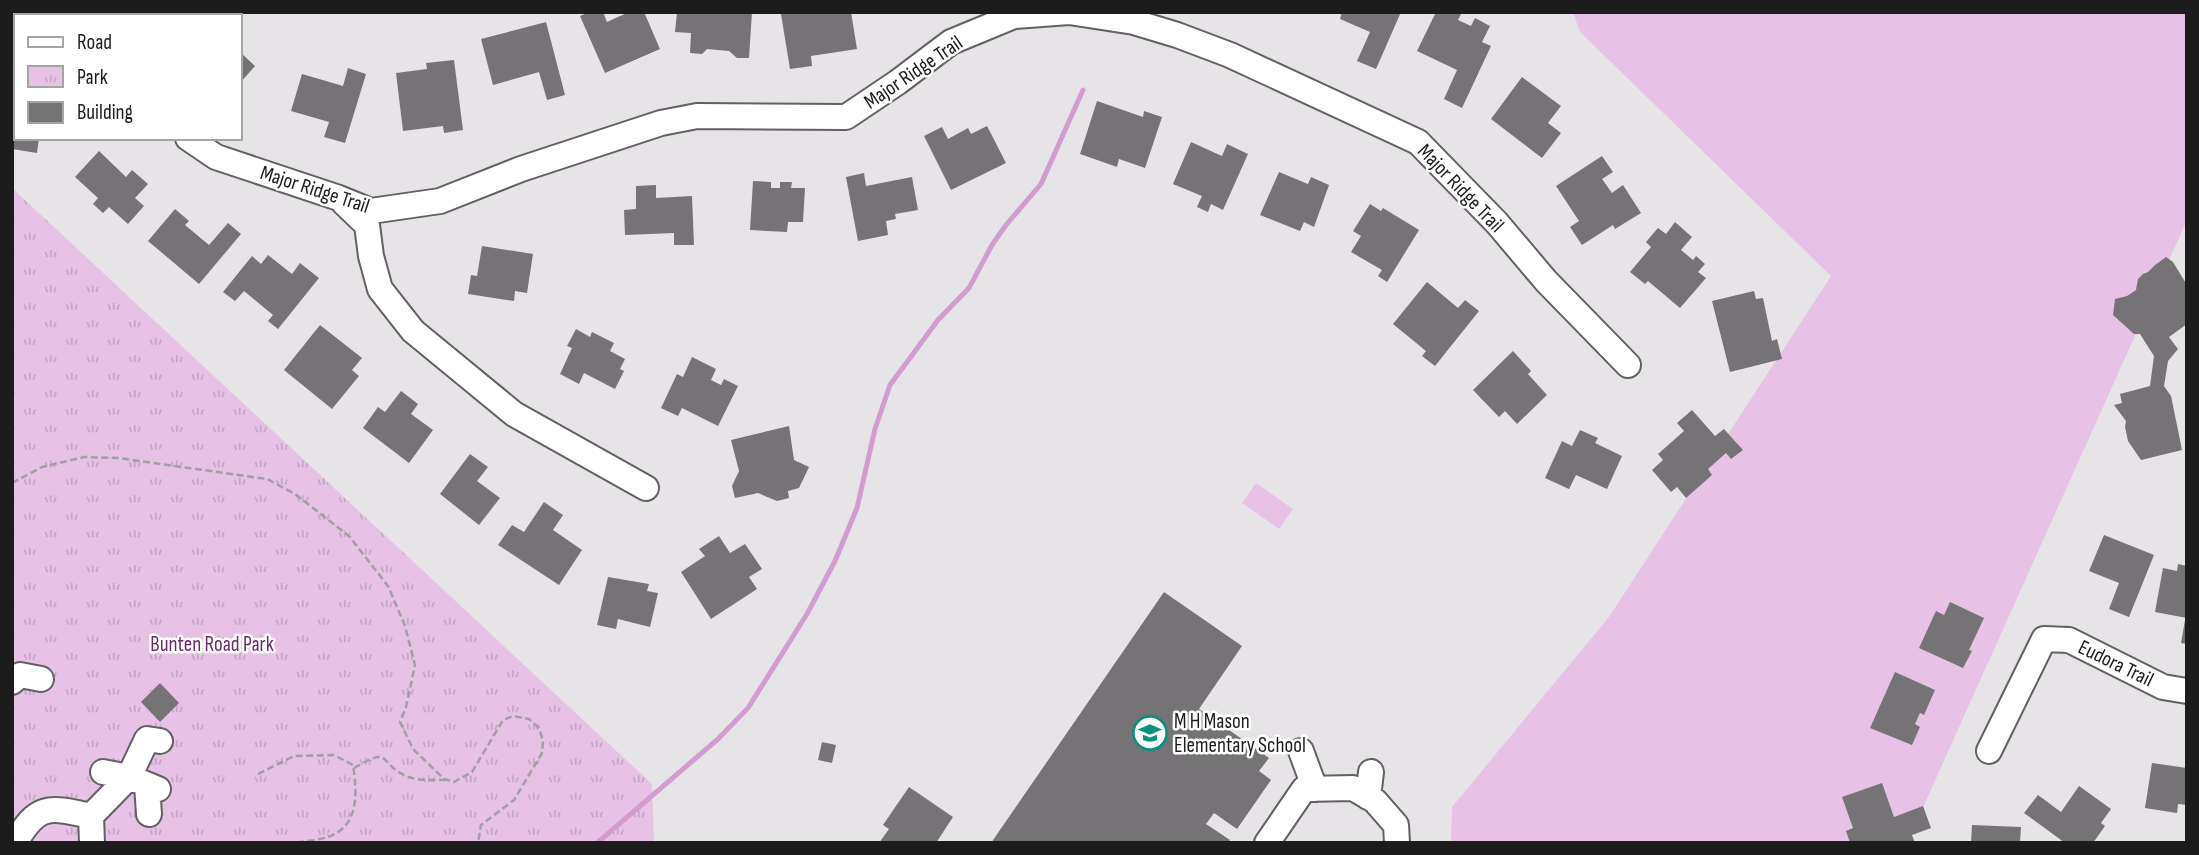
<svg xmlns="http://www.w3.org/2000/svg" width="2199" height="855" font-family="'Sofia Sans Condensed',sans-serif">
	<defs>
		<pattern id="park-tufts" width="24" height="20" patternUnits="userSpaceOnUse" patternTransform="scale(1.75)"><rect width="24" height="20" fill="#e7c2e6"/><path d="M3 7l-1-3M5 7V3M7 7l1-3M15 17l-1-3M17 17v-4M19 17l1-3" fill="none" stroke="#c6a6c5"/></pattern>
	</defs>
	<rect width="100%" height="100%" fill="#e7e4e7"/>
	<!-- grass -->
	<path fill="#e7c2e6" d="M1573,12H2187V220L1907,843H1451L1452,807L1609,617L1831,276L1580,32Z
		M1256,483L1293,509L1279,529L1242,503Z"/>
	<!-- park -->
	<path fill="url(#park-tufts)" d="M12,188L652,784L654,843H12Z"/>
	<g fill="none" stroke-linecap="round" stroke-linejoin="round">
		<!-- stream -->
		<path stroke="#d29cd0" stroke-width="5" d="M163,16L179,12
			M12,42H16
			M597,843L718,739L748,708L807,614L835,561L857,508L875,429L890,385L938,320L969,288L992,245L1006,225L1041,184L1083,90"/>
	</g>
	<!-- building -->
	<path fill="#767376" d="M589,12H603L607,22L629,12H644L660,49L605,73L580,16Z
		M677,12H752L749,58H737L729,51L707,49L702,54L690,53L691,33L675,32Z
		M790,12H851L857,49L811,56L812,66L790,69L781,14Z
		M1342,12H1401L1376,69L1357,61L1370,32L1340,19Z
		M1436,12H1462L1458,20L1471,26L1475,18L1490,26L1482,42L1491,46L1462,108L1444,99L1457,70L1417,51Z
		M546,22L565,95L547,100L539,72L493,85L481,39Z
		M240,52L255,66L240,83Z
		M454,60L463,130L444,133L443,126L403,131L396,73L427,69L426,63Z
		M348,68L366,74L345,143L324,137L329,122L291,111L302,74L343,86Z
		M1522,77L1561,106L1548,123L1561,133L1542,158L1491,119Z
		M14,94L16,138H39L37,153L12,149V107Z
		M1097,101L1143,117L1144,111L1162,117L1145,168L1119,159L1117,167L1080,154Z
		M987,126L1006,163L951,190L924,136L942,127L948,139L968,128L971,134Z
		M1191,142L1222,156L1227,144L1248,154L1223,210L1211,204L1208,212L1197,207L1202,196L1173,184Z
		M99,151L126,177L132,170L148,184L135,198L144,206L128,224L109,207L103,213L93,204L98,198L75,177Z
		M1602,156L1613,172L1602,179L1612,193L1623,185L1641,213L1615,229L1613,225L1582,245L1570,227L1579,221L1556,186Z
		M1279,172L1308,184L1311,177L1329,185L1314,227L1304,222L1300,231L1260,215Z
		M864,173L866,186L912,177L918,210L895,214L896,219L886,221L888,235L858,241L846,177Z
		M753,181L771,182V188H780V182H792L791,188H805L803,222H788L787,232L750,230Z
		M656,185V198L692,196L694,245H674V233L625,235L624,210L636,209V186Z
		M1370,204L1381,211L1383,208L1419,230L1387,282L1378,276L1382,270L1351,252L1361,236L1353,231Z
		M175,209L189,221L185,225L209,245L228,223L241,234L199,284L148,241Z
		M1675,222L1692,237L1681,250L1693,260L1696,256L1705,264L1698,272L1706,278L1680,308L1648,281L1645,284L1630,272L1651,247L1646,242L1658,228L1666,234Z
		M482,246L533,254L527,293L515,291L514,301L468,294L471,275L477,276Z
		M268,255L292,274L300,263L319,278L278,329L268,321L273,315L244,291L235,301L223,292L252,256L261,264Z
		M2166,257L2173,262L2187,285V324L2169,337L2178,349L2168,361L2164,386L2171,396L2182,450L2141,460L2128,441L2125,427L2126,421L2114,405L2122,403L2120,394L2150,386L2154,356L2140,334H2134L2113,315L2115,299L2127,296L2136,290L2138,279L2143,274L2148,272L2155,265Z
		M1427,282L1458,308L1465,300L1479,311L1435,366L1422,356L1426,351L1393,324Z
		M1754,291L1756,299L1763,298L1772,341L1777,339L1782,359L1730,372L1712,301Z
		M320,325L362,358L352,370L359,376L332,409L284,370Z
		M576,329L590,337L592,332L614,343L610,351L625,359L620,369L624,371L615,389L584,373L579,384L560,374L572,348L567,346Z
		M1513,351L1531,371L1528,374L1547,395L1517,424L1505,411L1499,417L1473,390Z
		M692,357L716,369L711,380L721,385L724,379L738,386L718,426L682,408L678,416L661,408L677,374L683,377Z
		M401,391L418,404L411,414L433,430L409,463L363,428L378,407L385,412Z
		M1692,410L1715,436L1724,429L1743,450L1731,459L1726,453L1708,469L1712,475L1686,498L1677,487L1671,492L1652,470L1663,460L1658,454L1684,431L1677,423Z
		M789,426L794,460L809,467L799,488L788,491L789,498L777,501L758,493L735,498L732,486L739,471L731,440Z
		M1580,430L1598,438L1595,443L1622,456L1607,489L1576,475L1569,489L1545,478L1562,441L1572,446Z
		M470,454L488,467L477,481L500,498L479,525L440,494Z
		M544,502L563,515L553,530L582,550L559,585L498,545L512,525L524,532Z
		M2104,535L2154,555L2129,617L2109,609L2119,583L2089,571Z
		M719,536L730,553L745,544L762,569L749,577L757,589L711,619L681,572L705,556L699,549Z
		M2178,564L2187,566V618L2155,612L2163,568L2177,571Z
		M608,577L649,584L647,591L658,593L650,627L618,619L616,629L597,625Z
		M1164,592L1242,646L1199,709L1269,758L1259,771L1271,780L1237,829L1214,813L1206,824L1230,840L1228,843H991Z
		M1950,602L1984,618L1969,650L1972,651L1963,668L1919,648L1936,611L1944,615Z
		M2185,620H2187V644L2181,643Z
		M1895,672L1935,690L1924,715L1920,713L1915,724L1920,727L1912,745L1870,728Z
		M160,683L179,703L160,722L141,702Z
		M822,742L836,745L832,763L818,760Z
		M2152,763L2187,768V805L2178,804L2177,813L2145,808Z
		M1882,783L1894,817L1923,806L1931,828L1912,835L1915,843H1850L1846,831L1853,828L1842,797Z
		M2079,786L2111,809L2101,823L2105,826L2093,843H2065L2024,813L2038,795L2061,812Z
		M909,787L953,817L936,843H879L889,829L883,825Z
		M1972,825L2021,827L2020,843H1971Z"/>
	<g fill="none" stroke-linecap="round" stroke-linejoin="round">
		<!-- minor casing -->
		<g stroke="#636063" stroke-width="28">
			<path id="minor" d="M89,12L91,16
				M188,138L216,157L339,198L371,211L440,201L521,169L661,123L697,116L846,117L898,82L951,42L1014,16L1069,12L1134,22L1177,35L1230,55L1418,142L1497,223L1546,281L1628,365
				M344,203L367,225L371,256L380,289L413,331L514,414L646,488
				M12,682L20,675L41,679
				M1301,751L1315,789
				M1989,751L2044,639L2069,640L2163,687L2187,691
				M103,772L129,777L158,789
				M147,785L149,814
				M1368,797L1371,772
				M15,843C38,803 49,807 91,816
				M92,843L91,816L129,777L147,739L160,741
				M1267,843L1304,789L1353,788L1375,801L1396,825L1397,843"/>
		</g>
		<!-- path -->
		<path stroke="#a19fa1" stroke-width="2.5" stroke-dasharray="7 3.5" stroke-linecap="butt" d="M12,483L42,467L84,457L118,458L267,479L295,494L349,536L388,586L405,626L415,665L406,707L400,722L413,749L444,779L454,782L472,772L503,720L513,716L529,719L539,728L543,741L542,753L514,800L481,825L478,843
			M354,768C393,745 377,763 406,776C417,781 433,780 445,780
			M258,774L294,756L334,755L353,765C357,792 360,826 328,837C318,840 306,841 295,843"/>
		<!-- minor -->
		<use href="#minor" stroke="#fff" stroke-width="24"/>
	</g>
	<!-- icons -->
	<defs>
		<g id="school-ring" transform="scale(1.75)"><circle r="9.5" fill="#fff" stroke="#08927d" stroke-width="1.5"/><path d="M0-5L7-2L0 1L-7-2ZM-4 1L0 2.5L4 1V4Q0 6-4 4Z" fill="#08927d"/></g>
	</defs>
	<g fill-rule="evenodd">
		<use href="#school-ring" x="1150" y="733"/>
	</g>
	<g text-anchor="middle" stroke-width="5" stroke-linejoin="round" paint-order="stroke">
		<!-- street labels -->
		<g font-size="21" fill="#1d1c1d" stroke="#fff">
			<text transform="translate(913 72) rotate(-34)" y="7">Major Ridge Trail</text>
			<text transform="translate(1461 188) rotate(46)" y="7">Major Ridge Trail</text>
			<text transform="translate(315 189) rotate(18)" y="7">Major Ridge Trail</text>
			<text transform="translate(2116 663) rotate(26)" y="7">Eudora Trail</text>
		</g>
		<!-- park labels -->
		<g font-size="21" fill="#692a6a" stroke="#fff">
			<text x="212" y="651">Bunten Road Park</text>
		</g>
		<!-- poi labels -->
		<g font-size="21" fill="#1d1c1d" stroke="#fff" text-anchor="start">
			<text x="1174" y="728">M H Mason<tspan x="1174" dy="24">Elementary School</tspan></text>
		</g>
	</g>
	<!-- border -->
	<rect width="2199" height="855" fill="none" stroke="#1d1c1d" stroke-width="28"/>
	<!-- legend -->
	<rect x="14" y="14" width="228" height="126" fill="#ffffff" stroke="#a5a4a5" stroke-width="2"/>
	<rect x="28" y="37" width="35" height="10" fill="#ffffff" stroke="#a5a4a5" stroke-width="2"/>
	<text x="77" y="49" font-size="21" fill="#1d1c1d">Road</text>
	<rect x="28" y="66" width="35" height="21" fill="url(#park-tufts)" stroke="#a5a4a5" stroke-width="2"/>
	<text x="77" y="84" font-size="21" fill="#1d1c1d">Park</text>
	<rect x="28" y="102" width="35" height="21" fill="#767376" stroke="#a5a4a5" stroke-width="2"/>
	<text x="77" y="119" font-size="21" fill="#1d1c1d">Building</text>
</svg>
